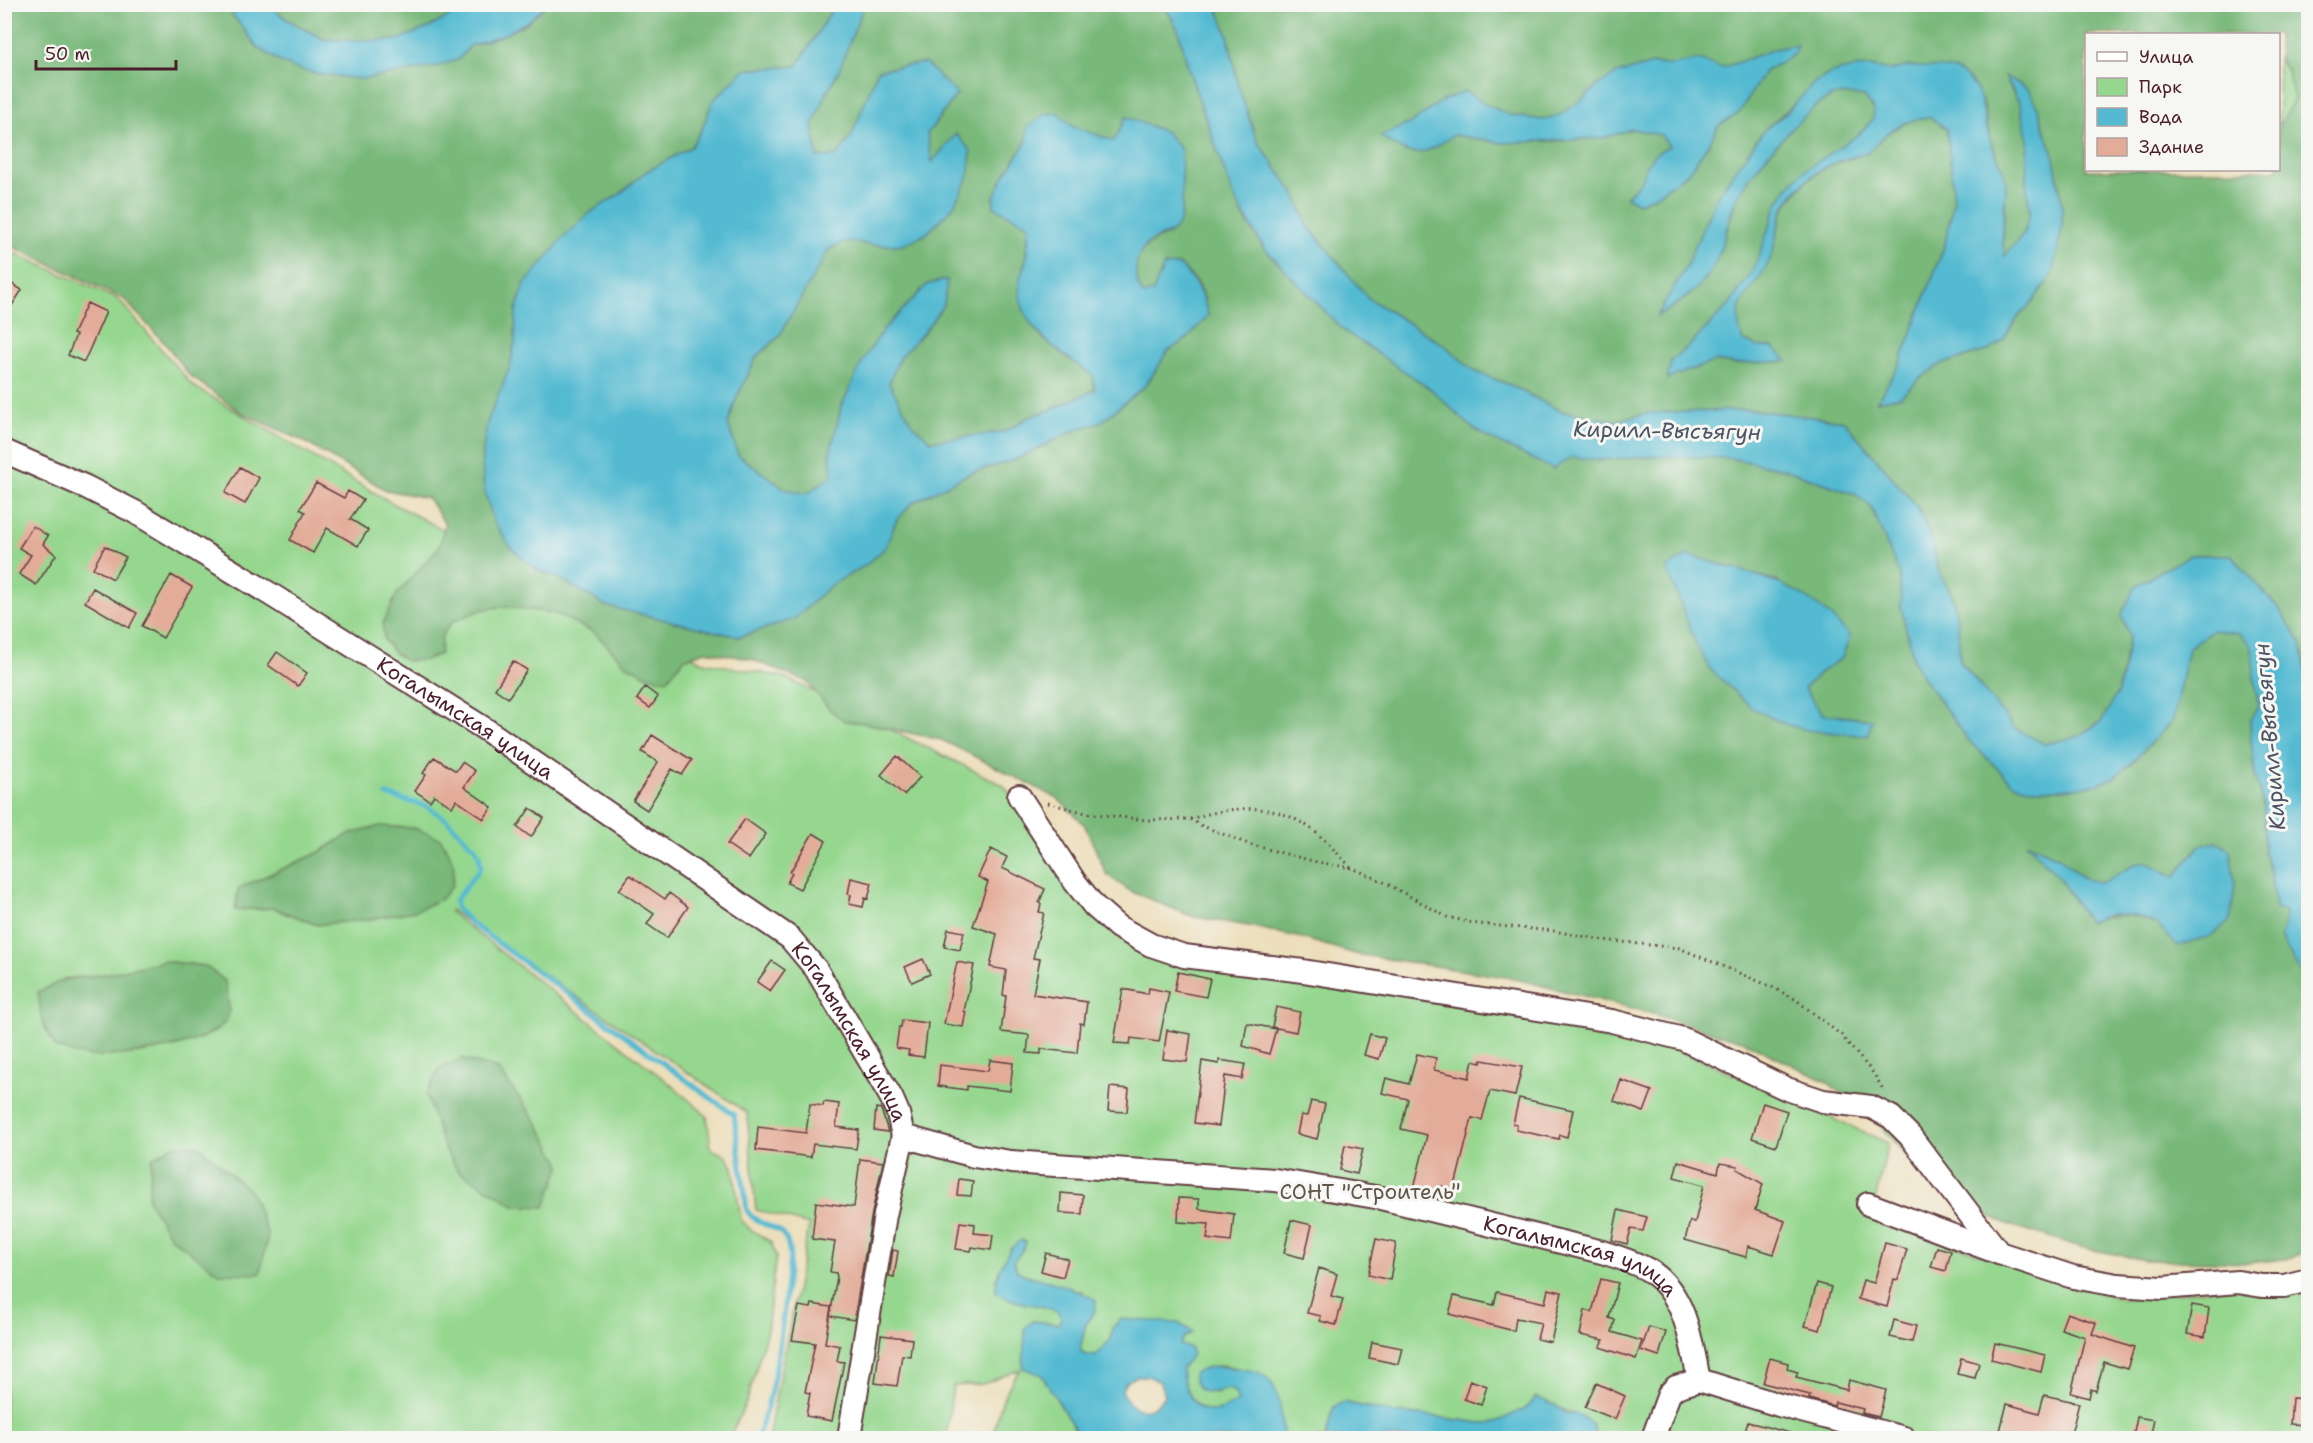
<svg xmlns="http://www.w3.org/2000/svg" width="2313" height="1443" font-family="'Shantell Sans',sans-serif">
	<rect width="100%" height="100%" fill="#f6f6f2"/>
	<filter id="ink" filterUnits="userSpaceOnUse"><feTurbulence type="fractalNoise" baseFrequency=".0167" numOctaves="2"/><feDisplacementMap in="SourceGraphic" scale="12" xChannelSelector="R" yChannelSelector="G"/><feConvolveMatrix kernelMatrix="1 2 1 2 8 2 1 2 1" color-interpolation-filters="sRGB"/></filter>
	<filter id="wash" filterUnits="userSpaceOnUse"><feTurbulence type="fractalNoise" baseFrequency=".008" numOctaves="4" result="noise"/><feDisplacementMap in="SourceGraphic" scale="24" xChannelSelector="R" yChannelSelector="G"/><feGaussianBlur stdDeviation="1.35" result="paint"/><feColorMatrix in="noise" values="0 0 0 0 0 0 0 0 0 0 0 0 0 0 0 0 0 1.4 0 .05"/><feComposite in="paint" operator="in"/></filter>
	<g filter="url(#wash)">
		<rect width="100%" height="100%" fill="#ecdeba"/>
		<!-- green -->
		<path fill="#95d78e" stroke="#707b5c" stroke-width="1.5" fill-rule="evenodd" d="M2278,60L2287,70L2294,99L2281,123L2279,125Z
			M5,249L118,299L193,386L397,506L703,662L784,677L1003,785L1137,948L1388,980L1673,1047L1888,1143L1871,1219L2121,1299L2308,1279V1438H1588L1592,1435L1578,1414C1563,1412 1551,1403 1536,1397L1528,1407L1499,1421L1487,1424L1431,1416L1393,1413L1343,1402L1334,1407L1325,1438H1283L1281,1411L1238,1368L1224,1365L1204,1368L1215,1393L1228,1389L1235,1392L1238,1401C1232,1405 1223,1411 1216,1411C1184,1414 1175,1359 1182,1338L1192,1332C1166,1317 1141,1325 1112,1328L1111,1339L1096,1356L1085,1355L1080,1349L1086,1323L1095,1311L1082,1291C1068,1288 1057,1284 1044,1280C1034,1277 1027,1277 1017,1271L1014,1261L1024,1248L1011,1247L995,1281L1024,1304H1042L1058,1311L1061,1318L1058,1324L1033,1321L1042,1375L1073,1426L1078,1438H993C998,1411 1003,1391 1021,1369L983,1384L953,1386L946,1438H768L809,1225L756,1210L747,1113L450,910V912L674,1087L707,1116L711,1149L726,1156L733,1167L741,1220L751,1230L771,1242L776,1256L767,1330L747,1401L729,1438H5ZM345,837L288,915L274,908L235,910L239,888L318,853ZM164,961L205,966L224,980L229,1013L178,1046L133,1054L87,1056L63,979L106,974Z"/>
		<!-- forest -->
		<path fill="#78b879" stroke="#616c52" stroke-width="1.5" fill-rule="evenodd" d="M5,5H225L258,48L363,79L459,59L470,46L505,34L527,23L546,5H835L797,66L744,70L713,101L703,127L691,147L644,173L620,194L591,212L524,285L516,311L515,340L510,367L487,423L482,458L484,489L538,570L559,578L606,606L740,637L794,619L831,585L866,565L886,547L896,521L912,503L970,473L1015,460L1075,430L1102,421L1146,385L1168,351L1188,338L1205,299L1195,280L1180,265L1164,266L1153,292L1143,295C1127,266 1137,244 1169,235L1182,202L1180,180L1126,117L1114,142L1072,126L1058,113L1027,128L1026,142L1002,180L994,197V207L1029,225L1025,261L1019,284L1031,324L1043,339L1093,376L1095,390L1048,411L1029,417L1004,432L931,441L912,424L889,383L900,357L924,332L944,304L946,280L928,284L883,330L862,362L841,408L830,453L832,476L806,494L785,489L738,455L728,424L736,399L756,358L779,336L829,249L847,241L872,245H902L926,234L952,208L956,135L932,163L927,134L957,94L878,70L851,137L837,156L817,158L813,125L826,94L838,71L864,5H1165L1179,32L1189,71L1225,173L1243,216L1264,248L1343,330L1432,390L1471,427L1489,438L1552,468L1571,457L1598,460L1659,456L1729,458L1784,469L1855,494L1871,506L1900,575L1901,606L1914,662L1924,679L1970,742L2014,784L2113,778L2133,761L2173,720L2187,649L2213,630L2239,633L2252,645L2255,686L2259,705L2250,721L2251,740L2255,775L2264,808V853L2271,874L2275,909L2285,911L2284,927L2280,936L2300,972L2308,982V1251L2293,1258L2250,1263L2145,1260L2084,1248L2007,1224L1970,1207L1932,1185L1883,1128L1827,1082L1745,1042L1643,1011L1512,978L1355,954L1302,938L1249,926L1194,917L1132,892L1107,875L1084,824L1057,798L942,740L864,723L845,721L831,711L807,682L751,659L705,651L684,659L667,680L648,676L625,664L595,633L556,614L505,606L481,610L452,622L442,635L440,654L426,660L406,661L394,653L384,640L383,623L397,594L439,547L445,524L428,498L386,490L303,441L242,413L189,375L168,347L124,299L5,243ZM1688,555L1777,581L1842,658L1822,671L1804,688L1822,714L1872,720L1868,736L1782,723L1752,708L1735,691L1682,604L1667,568ZM2028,843L2060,858L2082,877L2103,883L2136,864L2175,877L2199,846L2157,924C2128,913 2118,912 2088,922L2058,876Z
			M268,5H464L455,13L430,27L397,40L356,41L323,39L288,20Z
			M1216,5H2308V709L2307,680L2301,643L2279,609L2231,555H2191L2161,571L2135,587L2122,614L2129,636L2118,692L2102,721L2077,737L2044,744L2014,728L1960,661L1958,626L1952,595L1939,573L1932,541L1918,508L1844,421L1752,410L1648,413L1615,421L1560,411L1512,386L1474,371L1444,345L1368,298L1308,226L1294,193L1257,141L1238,85L1228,35ZM2086,34H2278L2279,60L2287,70L2294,99L2281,123L2278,125V170H2086ZM1793,55L1764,72L1739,112L1718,126L1710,142L1687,174L1653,197L1639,203L1627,196L1642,180L1646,165L1669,146L1661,135L1632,129L1603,138L1555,141L1531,140L1503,143L1454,135L1382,136L1413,122L1440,102L1464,92L1486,105L1510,115L1542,120L1558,116L1582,100L1598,85L1653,64L1672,65L1698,60L1722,68L1742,62ZM1911,66L1922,68L1983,101L1990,140L2002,168L2006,185L2003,245L2005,257L2024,233L2030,212L2026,184L2028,140L2020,104L2007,82L2039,110L2058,178L2062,204V229L2030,305L2017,318L2003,340L1990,350L1941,364L1918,380L1901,396L1878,401L1900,364L1945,244L1954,200L1947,129L1929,117L1913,119L1886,134L1868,152L1828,166L1805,182L1790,199L1782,214L1768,263L1747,292L1740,306L1737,324L1743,341L1759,347H1772L1787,361L1735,364L1715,361L1668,378L1683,350L1690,345L1729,305L1754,269L1777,205L1786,190L1825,157L1859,134L1873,119L1874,109L1864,97C1856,96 1845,93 1837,95C1812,98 1748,174 1737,198C1732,209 1730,221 1726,233C1715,268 1691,297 1658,315L1686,267L1716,198L1764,130L1799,100L1873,67L1891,70Z
			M380,826L414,828L440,838L449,852L454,866L452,886L440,900L414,911L371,919L317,925L274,908L235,910L239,888L318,853L349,834Z
			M164,961L205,966L225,981C226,990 230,1004 229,1013C223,1047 117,1058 88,1056C78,1056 66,1051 56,1048L42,1022L38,992L63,980L106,974Z
			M462,1059L498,1069L537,1122L561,1165L545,1207L516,1206L458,1171L444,1148L426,1094L440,1068Z
			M174,1145H198L251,1192L268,1235L260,1274L219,1273L170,1237L148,1199L152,1158Z"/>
		<!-- water -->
		<path fill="#53bad1" stroke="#4e6c7e" stroke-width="1.5" fill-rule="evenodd" d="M225,5H268L288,20L323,39L356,41L397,40L430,27L455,13L464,5H546L527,22L505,34L470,46L459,59L438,66L363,79L318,74L294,68L279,61L258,48Z
			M835,5H864L838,72L826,94L813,125L817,157L837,156L851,137L878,70L925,63L957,94L927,134L932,162L956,134L971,151L968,179L952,208L926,234L902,245H872L847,241L829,249L779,336L756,358L736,399L728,424L738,455L785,489L806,494L832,476L830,453L841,408L862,362L883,330L928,284L947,280L944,304L924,332L900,357L889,383L912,424L931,441L1004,432L1029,417L1048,411L1095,390L1093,376C1062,353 1018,329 1019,285C1019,278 1023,270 1025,263C1028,251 1028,237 1029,225L994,207V197L1002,180L1026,142L1027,128L1044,114L1058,113L1072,126L1114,141L1126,117L1166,132L1181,150C1181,165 1185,209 1180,220C1172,239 1162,233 1151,241C1132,254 1133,277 1143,295L1153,292L1164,266L1180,265C1195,281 1204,294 1208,316L1188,338L1168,351L1146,385L1102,421L1075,430L1015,460L970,473L912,503L896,521L886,547L866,565L831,585L794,619L739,637L606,606L559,578L538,570L511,548L494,522L484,489L482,459L487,423L510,367L515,340L516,311L524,285L563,238L591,212L620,194L644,173L691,147L703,127L713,101L744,70L797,66Z
			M1165,5H1216L1228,35L1238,85L1257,141L1294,193L1308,226L1368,298L1444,345L1474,371L1512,386L1560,411L1615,421L1648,413L1752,410L1844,421L1918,508L1932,541L1939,573L1952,595L1958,626L1960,661L2014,728L2044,744L2077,737L2102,721L2118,692L2123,671L2129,636L2122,614L2135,587L2161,571L2191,555H2231L2279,609L2301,643L2307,680L2308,766L2304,771L2308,785V982L2300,972L2280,936L2284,927L2285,912L2275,909L2271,874L2264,853V808L2255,775L2251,740L2250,721L2259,705L2255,686L2252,646L2239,633L2213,630L2188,648L2173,720L2133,761L2113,778L2094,785L2063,789H2034L2014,784L1970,742L1924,679L1914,662L1906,628L1901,606L1900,575L1871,507L1855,494L1784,469L1729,458L1659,456L1598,460L1572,457L1553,469L1489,438L1471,427L1432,390L1343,330L1264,248L1234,198L1189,71L1179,32Z
			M1797,45L1793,55L1764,72L1739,113L1718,126L1710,142L1687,174L1653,197L1639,203L1627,197C1632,191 1639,185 1642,178C1650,158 1649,156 1669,146L1661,135L1632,129L1603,138L1503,143L1454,135C1423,156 1412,161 1381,136L1413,122L1440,102L1465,91L1486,105L1510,115L1542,120L1558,116L1582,100L1598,85L1616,74L1653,64L1672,65L1698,60L1722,68L1778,48Z
			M1911,66C1922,68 1948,66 1957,71C1986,86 1981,112 1990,139C1995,155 2006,169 2006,187C2005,208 2000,236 2005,256L2024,233L2030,212L2026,184L2028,140L2020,104L2005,76L2028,89L2039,110L2043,126L2053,152L2062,204V228L2052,275L2030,305L2017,318L2003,340L1990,350L1941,364L1918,380L1901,396L1877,401L1900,364L1945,244L1954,200L1947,129L1929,117C1912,119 1896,125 1883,137C1878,142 1873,149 1867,152C1855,158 1840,159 1828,166C1810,175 1788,195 1781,215C1776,231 1776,249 1768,264C1752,295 1728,300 1743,341L1759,347H1772L1788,361L1735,364L1715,361L1667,379L1671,361L1690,345L1729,305L1754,269L1777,205L1786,190L1802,172L1859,134L1873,119L1874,109L1864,97C1856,96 1845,93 1837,95C1812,99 1747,175 1736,199C1726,223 1724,250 1710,272C1699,290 1675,306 1657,316L1686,267L1716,198L1764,130L1787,112L1815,82L1831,73L1853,68L1873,67L1891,70Z
			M1688,555C1752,575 1805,581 1850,637L1842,658L1822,671L1804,688L1822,714L1872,720L1868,736L1806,730L1782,723L1752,708L1710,669L1696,644L1667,568Z
			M2026,842L2060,858L2082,877L2102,883L2136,864L2146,862L2175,877L2199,846L2217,842L2230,850L2235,885L2230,921L2210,936L2177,946L2157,924L2136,916L2112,914L2088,922L2058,876Z
			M1021,1240L1026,1242L1024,1248L1014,1261L1017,1271C1027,1277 1035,1277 1045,1280C1063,1286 1080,1290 1096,1300L1095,1311L1086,1323L1080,1349L1085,1355L1096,1356L1111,1339L1112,1328L1121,1319L1178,1323L1193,1332L1183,1338L1180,1345L1190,1348L1193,1354L1182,1368C1183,1386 1193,1414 1216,1411C1223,1410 1232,1405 1238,1401L1235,1392L1228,1389C1210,1394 1197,1397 1193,1374C1208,1365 1222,1365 1239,1369C1245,1370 1252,1370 1257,1372C1282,1381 1282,1417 1283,1438H1078L1073,1426L1042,1375L1023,1368L1025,1328L1033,1321L1058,1324L1061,1318L1058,1312C1038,1302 1015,1306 996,1292C995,1274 1006,1250 1021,1240ZM1137,1376H1148L1160,1382L1164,1396C1150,1417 1130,1412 1122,1390L1126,1382Z
			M1536,1397L1555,1405L1566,1413L1578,1414L1592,1423L1595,1430L1588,1438H1548L1525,1433L1517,1438H1325L1334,1407L1343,1402L1393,1413L1431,1416L1487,1424L1499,1421L1528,1407Z"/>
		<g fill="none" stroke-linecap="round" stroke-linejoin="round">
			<!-- stream -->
			<path stroke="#53bad1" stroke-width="5" d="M387,795L426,806L446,819L475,848L479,855L481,867L455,901L457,909L472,924L734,1115L747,1211C765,1235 787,1217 790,1257C782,1318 779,1381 757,1438"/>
		</g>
		<g id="blocks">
			<!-- building -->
			<path fill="#e3ac98" d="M4,279L22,290L4,318Z
				M87,303L106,312L84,362L68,355L76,335L73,334Z
				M240,467L259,478L245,504L225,493Z
				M316,483L344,498L348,491L363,500L350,519L368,530L358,546L327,528L313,553L290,540L305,512L300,509Z
				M33,526L48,536L43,544L56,555L36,585L19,574L31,555L19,548Z
				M105,546L126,557L113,579L93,568Z
				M171,575L192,587L163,638L142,626Z
				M93,588L137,613L129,628L85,602Z
				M277,652L307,673L298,686L268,665Z
				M513,661L527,670L508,698L495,689Z
				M645,687L658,697L650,708L637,699Z
				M652,735L692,760L682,775L672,769L647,810L633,801L658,762L642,752Z
				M897,756L920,777L904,795L881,775Z
				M434,757L456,771L462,762L475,771L464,787L492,807L484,819L456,800L452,807L434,795L430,801L415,791L426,775L423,773Z
				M530,808L544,818L531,837L517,827Z
				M745,819L766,834L749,859L727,844Z
				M813,833L826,841L800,889L787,883L792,873L790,872Z
				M991,849L1007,857L1002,868L1045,889L1039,903L1041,904L1039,912L1044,913L1033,958L1040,959L1033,994L1087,1002L1084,1024L1080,1023L1077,1053L1041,1049V1054L1027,1053L1029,1035L1001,1032L1006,996L1003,995L1006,970L990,967L997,934L973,926L988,882L978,877Z
				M630,875L665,899L669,893L688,907L667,938L647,924L654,914L619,890Z
				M851,878L872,883L868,899L865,898L863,907L849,904L851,895L848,894Z
				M948,929L964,932L960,950L944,947Z
				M923,959L930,974L912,982L905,967Z
				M772,961L785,970L770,991L757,982Z
				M957,962L974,965L964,1011L966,1012L963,1027L944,1024Z
				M1178,972L1210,979L1206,997L1174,991Z
				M1149,988L1169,992L1159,1042L1131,1038L1130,1044L1114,1043L1123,989L1148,994Z
				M1276,1007L1300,1012L1296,1032L1272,1027Z
				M902,1020L928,1023L924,1057L908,1055L909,1050L896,1048L899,1027H901Z
				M1247,1023L1276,1029L1269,1054L1243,1046Z
				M1167,1030L1191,1034L1187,1062L1163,1059Z
				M1370,1034L1385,1038L1379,1059L1364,1055Z
				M1417,1054L1436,1058L1434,1070L1469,1078L1473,1061L1481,1063L1482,1060L1522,1067L1515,1096L1490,1091L1482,1120L1472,1118L1454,1190L1441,1186L1438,1198L1413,1192L1427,1135L1401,1129L1408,1099L1382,1093L1386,1078L1409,1084Z
				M990,1060L1013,1063L1010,1091L967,1086V1090L938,1086L940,1065L988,1071Z
				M1219,1060L1245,1064L1242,1079L1225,1076L1219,1126L1194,1123L1202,1061L1219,1064Z
				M1621,1080L1652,1091L1644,1112L1614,1101Z
				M1110,1087L1129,1089L1127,1112L1108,1111Z
				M1519,1098L1573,1110L1567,1137L1560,1135L1559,1139L1516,1130L1517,1125L1513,1124Z
				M1311,1101L1325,1104L1317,1139L1297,1134L1301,1115L1307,1116Z
				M824,1102L839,1104L836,1127L859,1130L856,1149L813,1144L811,1157L756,1150L758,1127L806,1133L810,1104L823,1106Z
				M1763,1103L1787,1111L1776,1146L1752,1138Z
				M876,1108L881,1109L888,1132L874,1130Z
				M1345,1145L1363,1149L1357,1174L1340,1170Z
				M860,1159L883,1162L872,1213L854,1320L830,1316L837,1277L836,1273L830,1272L835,1242L812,1239L816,1202L854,1207Z
				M1678,1161L1718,1173L1720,1163L1738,1166L1737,1169L1763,1184L1755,1210L1785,1221L1774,1254L1748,1246L1746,1257L1685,1240L1690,1221L1695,1222L1704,1185L1674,1177Z
				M959,1179L973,1181L971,1196L957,1195Z
				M1061,1193L1083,1195L1082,1214L1060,1213Z
				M1179,1198L1199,1199V1209L1234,1214L1231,1242L1207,1239L1209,1224L1178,1222Z
				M1618,1210L1647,1217L1643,1231L1631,1229L1627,1244L1612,1240Z
				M1291,1220L1312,1225L1304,1258L1284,1253Z
				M960,1222L975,1224L974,1233L993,1235L991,1250L972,1247L971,1251L956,1249Z
				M1376,1239L1396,1243L1390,1280L1368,1275Z
				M1885,1243L1907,1249L1898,1280L1894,1279L1887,1307L1858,1299L1863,1280L1874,1283Z
				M1937,1247L1951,1251L1946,1271L1931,1267Z
				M893,1250L898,1251L894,1277L889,1276Z
				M1046,1253L1068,1259L1063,1277L1041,1271Z
				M1319,1268L1337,1274L1331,1296L1343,1299L1336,1325L1320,1321L1321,1316L1307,1313Z
				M1601,1279L1618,1283L1609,1318L1615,1320L1612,1332L1642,1341L1636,1359L1600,1347L1604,1340L1580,1335L1585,1310L1592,1312Z
				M1817,1283L1831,1287L1820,1330L1805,1326Z
				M1548,1289L1562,1292L1551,1342L1537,1339L1541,1323L1516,1318L1514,1331L1449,1314L1454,1296L1494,1305L1497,1292L1545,1303Z
				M812,1304L831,1307L825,1343L840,1346L837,1361L844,1362L832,1421L806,1416L810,1393L805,1392L815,1343L792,1340L799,1306L811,1308Z
				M2192,1305L2209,1308L2205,1337L2187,1334Z
				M2067,1313L2096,1323L2092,1334L2134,1348L2127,1369L2104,1362L2096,1391L2091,1389L2089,1398L2071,1393L2085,1337L2061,1329Z
				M1894,1320L1916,1326L1912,1342L1890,1337Z
				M1649,1327L1666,1332L1659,1356L1641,1350Z
				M881,1335L912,1339L910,1356L902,1355L897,1386L875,1383Z
				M1372,1342L1402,1348L1398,1364L1369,1358Z
				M1995,1343L2045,1355L2041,1372L1991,1359Z
				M1770,1358L1788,1363L1787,1369L1798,1372L1796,1377L1847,1390L1849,1380L1886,1390L1879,1417L1862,1413L1863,1409L1835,1402L1834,1406L1809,1399L1810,1395L1763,1383Z
				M1961,1358L1979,1363L1975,1378L1957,1374Z
				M1470,1380L1487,1386L1481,1405L1464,1399Z
				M1596,1383L1625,1396L1615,1419L1585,1407Z
				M2044,1395L2079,1403L2070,1438H1998L2007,1404L2039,1413Z
				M2292,1398L2308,1399L2307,1425L2290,1424Z
				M2137,1417L2154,1420L2150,1438H2133Z
				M1748,1422L1790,1433L1789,1438H1743Z"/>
		</g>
	</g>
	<g filter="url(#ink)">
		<use href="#blocks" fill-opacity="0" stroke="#623c40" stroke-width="1.5"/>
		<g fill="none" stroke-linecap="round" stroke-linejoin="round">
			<!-- minor casing -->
			<g stroke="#623c40" stroke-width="26">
				<g id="minor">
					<path id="s1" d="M4,451L86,487L135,512L270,594L485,729L790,938L816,969L891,1097L898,1113L903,1136L974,1156L1011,1162L1275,1180L1381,1198L1602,1252C1618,1257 1635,1262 1650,1271C1686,1294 1691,1342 1699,1380"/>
					<path d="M1019,796L1075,882L1094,906L1118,927L1151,945L1184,956L1303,971L1612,1021L1683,1039L1787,1089L1823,1101L1871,1107L1891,1117L1910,1136L1999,1253L2073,1277L2118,1285L2162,1288L2238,1282L2262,1286H2284L2308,1280"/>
					<path d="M1868,1204L1999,1253"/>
					<path d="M1699,1380L1779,1405L1904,1438"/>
					<path d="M849,1438L885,1215L903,1136"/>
					<path d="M1653,1438L1669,1394L1676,1387L1699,1380"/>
				</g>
			</g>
			<!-- path -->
			<path stroke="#623c40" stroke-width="3" stroke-dasharray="1.5 4.5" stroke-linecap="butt" d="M1048,803L1086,813L1147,820L1190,819L1200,825L1248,844L1317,862L1352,868L1382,881L1447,917L1478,924L1554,931L1603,940L1679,948L1770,986L1795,999L1841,1035L1874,1074L1884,1091
				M1190,819C1230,807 1270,801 1307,826C1323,836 1337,854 1351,867"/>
			<!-- minor -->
			<use href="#minor" stroke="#fff" stroke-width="22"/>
		</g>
	</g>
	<g text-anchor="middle" stroke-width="6" stroke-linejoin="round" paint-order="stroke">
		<!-- street labels -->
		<g font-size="21" fill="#4a1f2b" stroke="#f6f6f2">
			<text dy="7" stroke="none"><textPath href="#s1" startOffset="534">Когалымская улица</textPath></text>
			<text dy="7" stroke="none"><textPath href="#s1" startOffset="1038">Когалымская улица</textPath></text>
			<text dy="7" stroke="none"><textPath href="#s1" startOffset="1848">Когалымская улица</textPath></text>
		</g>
		<!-- park labels -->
		<g font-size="21" fill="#605649" stroke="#f6f6f2">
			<text x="1370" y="1199">СОНТ "Строитель"</text>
		</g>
		<!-- water labels -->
		<g font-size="22" font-style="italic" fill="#4d5565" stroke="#f6f6f2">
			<text transform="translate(1667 430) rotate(1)" y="8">Кирилл-Высъягун</text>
			<text transform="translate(2269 737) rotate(-95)" y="8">Кирилл-Высъягун</text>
		</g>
	</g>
	<!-- margin -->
	<rect width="2313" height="1443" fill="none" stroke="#f6f6f2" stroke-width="24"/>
	<!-- legend -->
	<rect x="2085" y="33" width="195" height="138" fill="#f6f6f2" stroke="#b1a0a2" stroke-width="1.5"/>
	<rect x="2097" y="52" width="30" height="9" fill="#ffffff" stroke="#b1a0a2" stroke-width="1.5"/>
	<text x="2139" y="63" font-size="18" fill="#4a1f2b">Улица</text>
	<rect x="2097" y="78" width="30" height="18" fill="#95d78e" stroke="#b1a0a2" stroke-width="1.5"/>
	<text x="2139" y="93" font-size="18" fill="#4a1f2b">Парк</text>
	<rect x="2097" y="108" width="30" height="18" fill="#53bad1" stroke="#b1a0a2" stroke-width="1.5"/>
	<text x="2139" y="123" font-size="18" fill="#4a1f2b">Вода</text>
	<rect x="2097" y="138" width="30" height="18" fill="#e3ac98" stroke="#b1a0a2" stroke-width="1.5"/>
	<text x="2139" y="153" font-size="18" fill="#4a1f2b">Здание</text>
	<!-- scale -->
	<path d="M36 60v9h140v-9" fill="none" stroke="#4a1f2b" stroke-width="3"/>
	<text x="45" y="60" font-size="18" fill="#4a1f2b" stroke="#f6f6f2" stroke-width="4.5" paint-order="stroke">50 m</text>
</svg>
